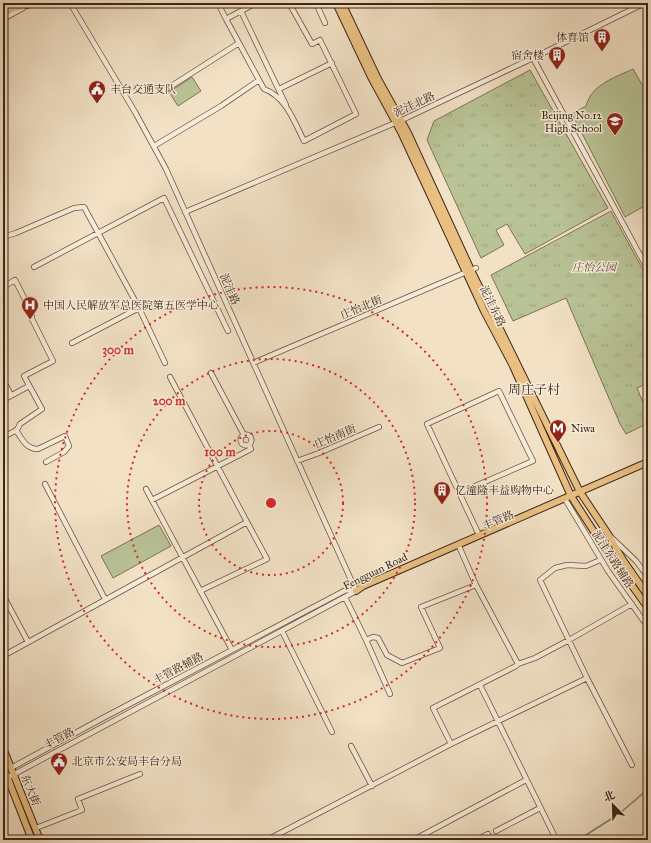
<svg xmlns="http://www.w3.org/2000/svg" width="651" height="843" font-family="'IM FELL Great Primer','Noto Serif SC',serif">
	<defs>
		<pattern id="park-tufts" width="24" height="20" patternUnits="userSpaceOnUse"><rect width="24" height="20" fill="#b9c396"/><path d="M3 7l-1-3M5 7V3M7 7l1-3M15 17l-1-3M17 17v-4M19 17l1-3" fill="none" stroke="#a0a781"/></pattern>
	</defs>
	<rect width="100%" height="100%" fill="#f2e1c5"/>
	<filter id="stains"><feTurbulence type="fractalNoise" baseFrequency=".005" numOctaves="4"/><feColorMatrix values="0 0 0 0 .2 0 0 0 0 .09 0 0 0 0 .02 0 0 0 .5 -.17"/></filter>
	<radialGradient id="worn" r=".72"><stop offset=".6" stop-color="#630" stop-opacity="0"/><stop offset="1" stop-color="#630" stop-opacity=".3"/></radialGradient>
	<!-- green -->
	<path fill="#b9c396" stroke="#7c7456" d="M633,69L648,95V204L625,217L572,114L586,106C592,84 614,78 633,69Z
		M192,77L201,91L178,106L169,92Z
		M159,525L171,546L113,578L101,556Z"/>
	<!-- park -->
	<path fill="url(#park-tufts)" stroke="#7c7456" d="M530,70L608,208L525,254L507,224L496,230L504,245L481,258L427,140L434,121Z
		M611,211L648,279V383L637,388L647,412L645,413L648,423L626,434L620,424L566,298L513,321L491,275Z"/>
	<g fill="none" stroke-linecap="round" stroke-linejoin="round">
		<!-- stream -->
		<path stroke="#768076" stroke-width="1.5" d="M578,840L619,814L648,789"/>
		<!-- minor casing -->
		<g stroke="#6b5442" stroke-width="6">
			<path id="minor" d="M70,3L135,112L166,169L356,591
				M218,3L226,19L256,3
				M316,3L325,23
				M241,11L286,105
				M3,19L23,8
				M239,43L259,80
				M533,58L646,266
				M279,89L332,63
				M165,90L239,43L226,19
				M154,146L221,106L259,80L264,89C286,97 294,121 304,141L356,114L320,40L312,44L289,3
				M185,212L402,120L533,58L645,3
				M3,237L16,233L74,208L84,207L139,308L165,363
				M34,267L164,198L228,331
				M3,287L15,280L32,313V319L53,361L24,376L42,409L20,424L17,430L3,437
				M72,343L139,308
				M253,363L476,268
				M211,373L244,435
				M3,380L11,395
				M3,400L29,386
				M16,430C22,439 26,449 38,449L65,436L69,446L64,452L46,462
				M240.5 440a5.5 5.5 0 1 1 11 0a5.5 5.5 0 1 1-11 0Z
				M297,461L319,453L379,427
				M45,484L105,599
				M146,489L232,650
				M459,493L533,461L499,391L427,424L479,535
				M565,499L608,571L648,627
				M152,500L251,449L249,445
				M611,537L636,561L648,577
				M458,544L476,585L518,664
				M598,561L586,566L567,565L555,568L540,580L587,678L632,765
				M200,591L267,559L247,522
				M3,595L28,642
				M345,597L366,640L390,694
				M282,631L332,732
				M366,640L373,637L378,638L387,655L402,663L440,648L421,607L476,585
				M3,656L247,522L170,377
				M480,685L554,835
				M451,744L433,708L516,666L518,664L535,658L569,640L632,604
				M351,746L372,786
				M11,768L103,718L346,590L356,591
				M7,778L356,591
				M36,828L82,810L78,799L140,774
				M496,831L540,808
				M267,840L451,744L587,678
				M420,840L419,837L526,780
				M476,840L488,834"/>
		</g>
		<!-- major casing -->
		<g stroke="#3e2517" stroke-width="8">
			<path id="major" d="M336,3L371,77L401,132L484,311L513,366L571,496L598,538L648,608
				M342,3L378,79L408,133L471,270L580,492L608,534L623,560L648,596
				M356,591L363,586L648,462
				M3,748L40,840
				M3,766L32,840"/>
		</g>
		<!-- highway casing -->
		<g stroke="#3e2517" stroke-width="9">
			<path id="highway" d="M3,7L11,3
				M3,11L32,3"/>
		</g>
		<!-- minor -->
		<use href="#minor" stroke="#f7ecd9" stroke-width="4.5"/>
		<!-- major -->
		<use href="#major" stroke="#e9c082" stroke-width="6"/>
		<!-- highway -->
		<use href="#highway" stroke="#e9c082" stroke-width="7"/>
	</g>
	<!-- distance rings -->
	<g fill="none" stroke="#d62828" stroke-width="2" stroke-dasharray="2 4">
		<circle cx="271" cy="503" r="72"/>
		<circle cx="271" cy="503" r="144"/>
		<circle cx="271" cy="503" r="216"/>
	</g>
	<!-- icons -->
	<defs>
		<g id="building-pin" transform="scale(0.9)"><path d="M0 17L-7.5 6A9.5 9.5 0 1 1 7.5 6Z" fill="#8f2418" stroke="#f7ecd9"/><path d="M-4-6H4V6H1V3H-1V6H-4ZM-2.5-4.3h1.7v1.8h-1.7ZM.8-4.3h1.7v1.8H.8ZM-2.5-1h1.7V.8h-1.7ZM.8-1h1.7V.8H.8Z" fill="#fff"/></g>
		<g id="civic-pin" transform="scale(0.9)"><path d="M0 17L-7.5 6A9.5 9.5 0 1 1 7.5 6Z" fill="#8f2418" stroke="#f7ecd9"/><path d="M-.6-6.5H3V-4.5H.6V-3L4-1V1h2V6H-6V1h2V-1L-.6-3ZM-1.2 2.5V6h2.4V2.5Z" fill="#fff"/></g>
		<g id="school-pin" transform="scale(0.9)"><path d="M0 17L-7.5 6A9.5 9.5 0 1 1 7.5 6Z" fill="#8f2418" stroke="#f7ecd9"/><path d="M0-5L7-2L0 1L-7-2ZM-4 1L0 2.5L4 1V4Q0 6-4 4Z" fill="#fff"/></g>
		<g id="hospital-pin" transform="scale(0.9)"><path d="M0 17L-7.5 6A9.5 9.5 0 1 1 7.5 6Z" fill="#8f2418" stroke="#f7ecd9"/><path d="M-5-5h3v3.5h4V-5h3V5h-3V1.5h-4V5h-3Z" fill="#fff"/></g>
		<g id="metro-pin" transform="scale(0.9)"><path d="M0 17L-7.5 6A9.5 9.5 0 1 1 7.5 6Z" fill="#8f2418" stroke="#f7ecd9"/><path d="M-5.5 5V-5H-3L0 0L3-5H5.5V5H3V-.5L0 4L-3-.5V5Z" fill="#fff"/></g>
	</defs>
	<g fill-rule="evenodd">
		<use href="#building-pin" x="602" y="37"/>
		<use href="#building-pin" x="557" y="55"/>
		<use href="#civic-pin" x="97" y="89"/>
		<use href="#school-pin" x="615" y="121"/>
		<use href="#hospital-pin" x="30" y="305"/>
		<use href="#metro-pin" x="558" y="428"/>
		<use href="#building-pin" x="442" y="490"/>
		<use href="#civic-pin" x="59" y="761"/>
	</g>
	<g text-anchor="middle" stroke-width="3" stroke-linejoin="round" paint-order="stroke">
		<!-- poi labels -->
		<g font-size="11" fill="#3e2517" stroke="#f7ecd9" text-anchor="start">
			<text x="589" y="41" text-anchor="end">体育馆</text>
			<text x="544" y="59" text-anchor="end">宿舍楼</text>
			<text x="110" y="93">丰台交通支队</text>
			<text x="602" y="119" text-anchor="end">Beijing No.12<tspan x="602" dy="13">High School</tspan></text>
			<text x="43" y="309">中国人民解放军总医院第五医学中心</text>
			<text x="571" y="432">Niwa</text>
			<text x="455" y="494">亿潼隆丰益购物中心</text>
			<text x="72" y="765">北京市公安局丰台分局</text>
		</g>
		<!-- street labels -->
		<g font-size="11" fill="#3e2517" stroke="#f7ecd9">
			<text transform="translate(414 104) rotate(-25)" y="4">泥洼北路</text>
			<text transform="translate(230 289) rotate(66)" y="4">泥洼路</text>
			<text transform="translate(493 306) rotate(64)" y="4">泥洼东路</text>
			<text transform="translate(361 307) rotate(-23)" y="4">庄怡北街</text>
			<text transform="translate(335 436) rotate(-23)" y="4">庄怡南街</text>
			<text transform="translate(498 520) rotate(-23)" y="4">丰管路</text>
			<text transform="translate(613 559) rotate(57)" y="4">泥洼东路辅路</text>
			<text transform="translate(375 571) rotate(-26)" y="4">Fengguan Road</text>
			<text transform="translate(178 668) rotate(-28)" y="4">丰管路辅路</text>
			<text transform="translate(59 738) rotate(-28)" y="4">丰管路</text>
			<text transform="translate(31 790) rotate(68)" y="4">东大街</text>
		</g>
		<!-- park labels -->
		<g font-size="11" font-style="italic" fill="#5d4c37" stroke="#f7ecd9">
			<text x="594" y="271">庄怡公园</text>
		</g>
		<!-- quarter labels -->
		<g font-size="13" fill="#3e2517" stroke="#f7ecd9">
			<text x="534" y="394">周庄子村</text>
		</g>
	</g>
	<circle cx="271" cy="503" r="6" fill="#d62828" stroke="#f7ecd9" stroke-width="2"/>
	<g font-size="12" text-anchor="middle" font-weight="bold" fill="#d62828" stroke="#f7ecd9" stroke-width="3" stroke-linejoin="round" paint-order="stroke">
		<text x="118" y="354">300 m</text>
		<text x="169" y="405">200 m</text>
		<text x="220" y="456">100 m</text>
	</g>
	<!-- margin -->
	<rect width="651" height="843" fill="none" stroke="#f2e1c5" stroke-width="16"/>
	<rect x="4" y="4" width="643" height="835" fill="none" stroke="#3e2517" stroke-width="2"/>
	<rect x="8" y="8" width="635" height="827" fill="none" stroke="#3e2517"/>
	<!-- north arrow -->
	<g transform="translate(613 805) rotate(337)" stroke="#f7ecd9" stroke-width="3" paint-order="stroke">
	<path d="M0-3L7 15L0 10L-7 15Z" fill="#3e2517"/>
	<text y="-6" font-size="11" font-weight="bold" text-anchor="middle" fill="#3e2517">北</text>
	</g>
	<rect width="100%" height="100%" filter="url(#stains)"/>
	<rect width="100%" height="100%" fill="url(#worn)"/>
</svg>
